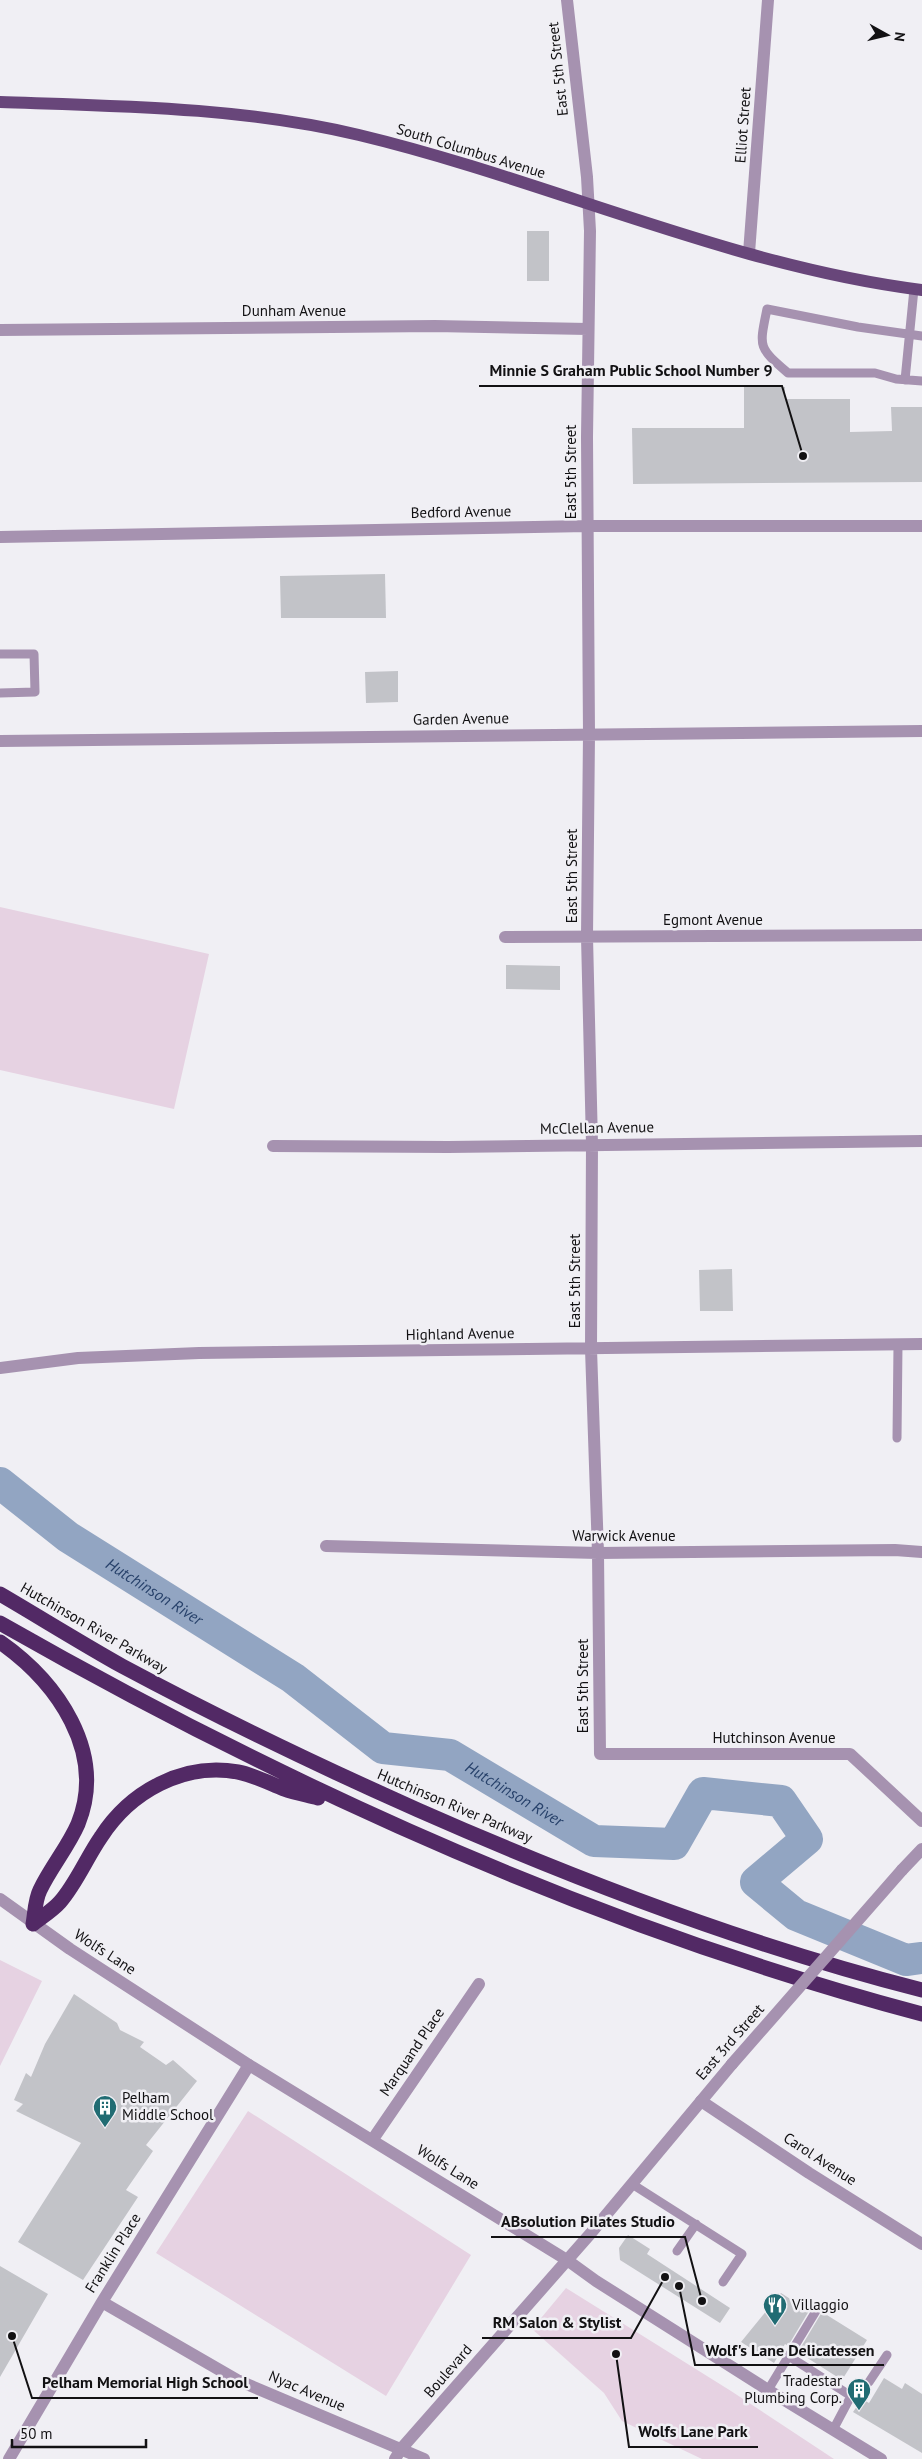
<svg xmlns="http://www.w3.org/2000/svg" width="922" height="2459" font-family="'PT Sans',sans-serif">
	<rect width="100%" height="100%" fill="#f0eff4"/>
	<!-- green -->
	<path fill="#e6d2e2" d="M0,907L209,954L174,1109L0,1070Z
		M0,1960L42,1981L0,2066Z
		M248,2111L471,2255L386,2396L156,2253Z
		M566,2288L731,2391L834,2459H702L622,2421L604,2393L532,2329Z"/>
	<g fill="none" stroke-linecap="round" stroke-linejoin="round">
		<!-- river -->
		<path stroke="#92a5c2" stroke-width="32" id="s1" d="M0,1483L68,1537L293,1678L383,1748L450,1755L594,1841L674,1844L703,1793L781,1801L807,1839L756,1882L796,1915L906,1960L922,1958"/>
	</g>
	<!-- building -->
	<path fill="#c2c3c8" d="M527,231H549V281H527Z
		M744,387H785V399H850V432L892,431L891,407H922V482L633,484L632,428H744Z
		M385,574L386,618H281L280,576Z
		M398,671V702L366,703L365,672Z
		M506,965L560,966V990L506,989Z
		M732,1269L733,1311H700L699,1270Z
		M74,1994L117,2023L120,2030L144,2042L140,2047L166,2065L173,2060L197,2081L146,2145L153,2151L126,2190L138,2197L83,2280L18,2242L81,2143L16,2111L23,2104L14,2100L26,2073L31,2077L45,2044Z
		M628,2235L650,2249L647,2254L730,2308L720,2323L620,2260L619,2248Z
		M0,2266L48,2294L0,2377Z
		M781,2293L809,2311L788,2346L785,2344L774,2363L741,2342Z
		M822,2312L867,2340L842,2380L798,2352Z
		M884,2378L902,2389L905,2383L922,2394V2453L853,2412L862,2399L869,2403Z"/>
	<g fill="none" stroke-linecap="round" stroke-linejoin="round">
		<!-- service -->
		<path stroke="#a692b0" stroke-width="9" d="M922,336L858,327L767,309C759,348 758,347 788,373H875L896,379L922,381
			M905,380L914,289
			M0,654H34L35,692L0,693
			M897,1438L898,1345
			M632,2184L742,2254L723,2282
			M677,2251L696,2224
			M790,2357L851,2396
			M768,2390L816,2311
			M833,2430L851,2396L869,2382L887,2355"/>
		<!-- minor -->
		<path stroke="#a692b0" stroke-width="12" d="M567,0L587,177L590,231L587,437L589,734L587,937L592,1144L591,1349L598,1553L600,1754H850L922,1821
			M749,253L768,0
			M0,330L435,326L588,329
			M0,537L587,526H922
			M0,741L922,731
			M505,937L922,935
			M273,1146L448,1147L922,1141
			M0,1368L78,1358L199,1353L922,1344
			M326,1546L598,1553L895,1550L922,1552
			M701,2101L809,2173L922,2244
			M373,2139L479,1984
			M102,2302L237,2380L424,2459
			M9,2459L102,2302L249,2065"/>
		<!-- tertiary -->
		<path stroke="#a692b0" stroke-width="12" d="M902,1870L922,1849
			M0,1899L70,1949L249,2065L567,2260L596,2281L768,2390L881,2459
			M395,2459L401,2449L591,2233L732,2064"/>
		<!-- primary -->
		<path stroke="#68467a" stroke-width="12" d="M0,102C120,106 241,107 359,135C547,180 730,266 922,290"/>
		<!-- motorway -->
		<path stroke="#522965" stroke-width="15" d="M0,1594C41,1618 81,1643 122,1666C219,1718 317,1765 418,1810C581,1882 749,1946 922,1990
			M0,1623C291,1789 598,1928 922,2014
			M0,1642C57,1682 107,1752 78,1824C68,1847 51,1867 40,1890C35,1900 35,1913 33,1924
			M33,1924C42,1917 53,1910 60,1902C76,1884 87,1857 101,1837C130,1792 183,1762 238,1772C254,1775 269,1783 284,1789C295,1793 307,1795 318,1798"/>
		<!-- tertiary-bridge -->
		<path stroke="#a692b0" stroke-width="12" d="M732,2064L902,1870"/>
	</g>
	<!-- icons -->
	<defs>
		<g id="building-pin" transform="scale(1.25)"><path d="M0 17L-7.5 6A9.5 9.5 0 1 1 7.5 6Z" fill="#216c73" stroke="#f0eff4"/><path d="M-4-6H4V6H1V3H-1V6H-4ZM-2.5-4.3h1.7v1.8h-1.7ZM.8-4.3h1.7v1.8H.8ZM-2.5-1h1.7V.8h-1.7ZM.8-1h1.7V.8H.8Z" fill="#fff"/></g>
		<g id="restaurant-pin" transform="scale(1.25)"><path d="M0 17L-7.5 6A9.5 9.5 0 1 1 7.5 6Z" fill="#216c73" stroke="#f0eff4"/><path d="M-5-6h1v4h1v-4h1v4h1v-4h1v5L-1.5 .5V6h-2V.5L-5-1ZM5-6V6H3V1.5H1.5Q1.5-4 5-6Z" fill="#fff"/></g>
	</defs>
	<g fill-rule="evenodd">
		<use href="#building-pin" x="105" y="2107"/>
		<use href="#restaurant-pin" x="775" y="2305"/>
		<use href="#building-pin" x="859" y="2390"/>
	</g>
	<g text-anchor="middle" stroke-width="5" stroke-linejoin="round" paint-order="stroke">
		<!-- street labels -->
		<g font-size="15" fill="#121113" stroke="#f0eff4">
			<text transform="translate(558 69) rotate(-96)" y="5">East 5th Street</text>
			<text transform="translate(743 125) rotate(-86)" y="5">Elliot Street</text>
			<text transform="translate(471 151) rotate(17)" y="5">South Columbus Avenue</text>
			<text x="294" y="316">Dunham Avenue</text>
			<text transform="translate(571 472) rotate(-90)" y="5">East 5th Street</text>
			<text transform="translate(461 512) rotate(-1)" y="5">Bedford Avenue</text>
			<text transform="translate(461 719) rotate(-1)" y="5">Garden Avenue</text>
			<text transform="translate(572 876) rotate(-90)" y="5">East 5th Street</text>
			<text x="713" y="925">Egmont Avenue</text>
			<text transform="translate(597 1128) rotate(-1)" y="5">McClellan Avenue</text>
			<text transform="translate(575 1281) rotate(-90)" y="5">East 5th Street</text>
			<text transform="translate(460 1334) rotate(-1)" y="5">Highland Avenue</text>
			<text x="624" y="1541">Warwick Avenue</text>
			<text transform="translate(94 1628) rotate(30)" y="5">Hutchinson River Parkway</text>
			<text transform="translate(583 1686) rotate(-90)" y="5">East 5th Street</text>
			<text x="774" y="1743">Hutchinson Avenue</text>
			<text transform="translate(455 1806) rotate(23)" y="5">Hutchinson River Parkway</text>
			<text transform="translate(105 1952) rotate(33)" y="5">Wolfs Lane</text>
			<text transform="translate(730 2042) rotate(-49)" y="5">East 3rd Street</text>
			<text transform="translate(412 2052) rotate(-56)" y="5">Marquand Place</text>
			<text transform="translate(820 2159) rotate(33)" y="5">Carol Avenue</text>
			<text transform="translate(448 2167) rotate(32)" y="5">Wolfs Lane</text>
			<text transform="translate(113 2253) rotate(-58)" y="5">Franklin Place</text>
			<text transform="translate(448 2371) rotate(-49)" y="5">Boulevard</text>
			<text transform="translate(307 2391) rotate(23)" y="5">Nyac Avenue</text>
		</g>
		<!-- poi labels -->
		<g font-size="15" fill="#121113" stroke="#f0eff4" text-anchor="start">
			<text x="122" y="2103">Pelham<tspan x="122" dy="17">Middle School</tspan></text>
			<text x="792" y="2310">Villaggio</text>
			<text x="842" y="2386" text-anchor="end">Tradestar<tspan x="842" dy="17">Plumbing Corp.</tspan></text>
		</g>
		<!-- water labels -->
		<g font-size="16" font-style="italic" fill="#28426b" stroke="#f0eff4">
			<text dy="6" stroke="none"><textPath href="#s1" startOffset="189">Hutchinson River</textPath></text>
			<text dy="6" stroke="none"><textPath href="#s1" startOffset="609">Hutchinson River</textPath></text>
		</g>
	</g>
	<!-- callouts -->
	<path fill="none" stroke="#121113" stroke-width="2" d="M803 456L782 386H479M702 2301L685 2237H491M665 2277L631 2338H482M679 2286L695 2365H884M12 2336L32 2398H258M616 2354L629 2447H758"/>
	<g fill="#121113" stroke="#f0eff4" stroke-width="2">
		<circle cx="803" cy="456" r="5"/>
		<circle cx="702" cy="2301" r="5"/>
		<circle cx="665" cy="2277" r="5"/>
		<circle cx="679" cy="2286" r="5"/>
		<circle cx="12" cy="2336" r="5"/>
		<circle cx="616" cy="2354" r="5"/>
	</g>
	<g font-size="16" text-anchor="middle" font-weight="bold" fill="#121113" stroke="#f0eff4" stroke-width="5" stroke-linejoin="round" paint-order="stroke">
		<text x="631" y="376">Minnie S Graham Public School Number 9</text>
		<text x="588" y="2227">ABsolution Pilates Studio</text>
		<text x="557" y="2328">RM Salon &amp; Stylist</text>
		<text x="790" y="2356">Wolf's Lane Delicatessen</text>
		<text x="145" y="2388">Pelham Memorial High School</text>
		<text x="693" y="2437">Wolfs Lane Park</text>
	</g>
	<!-- north arrow -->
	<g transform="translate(887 35) rotate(98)" stroke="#f0eff4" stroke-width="4" paint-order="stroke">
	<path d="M0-4L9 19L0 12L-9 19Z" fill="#121113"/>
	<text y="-8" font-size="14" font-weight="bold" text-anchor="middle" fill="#121113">N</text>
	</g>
	<!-- scale -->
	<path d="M12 2439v8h134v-8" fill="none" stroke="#121113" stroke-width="2.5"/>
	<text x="20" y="2439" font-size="15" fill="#121113" stroke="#f0eff4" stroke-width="4" paint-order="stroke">50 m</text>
</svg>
